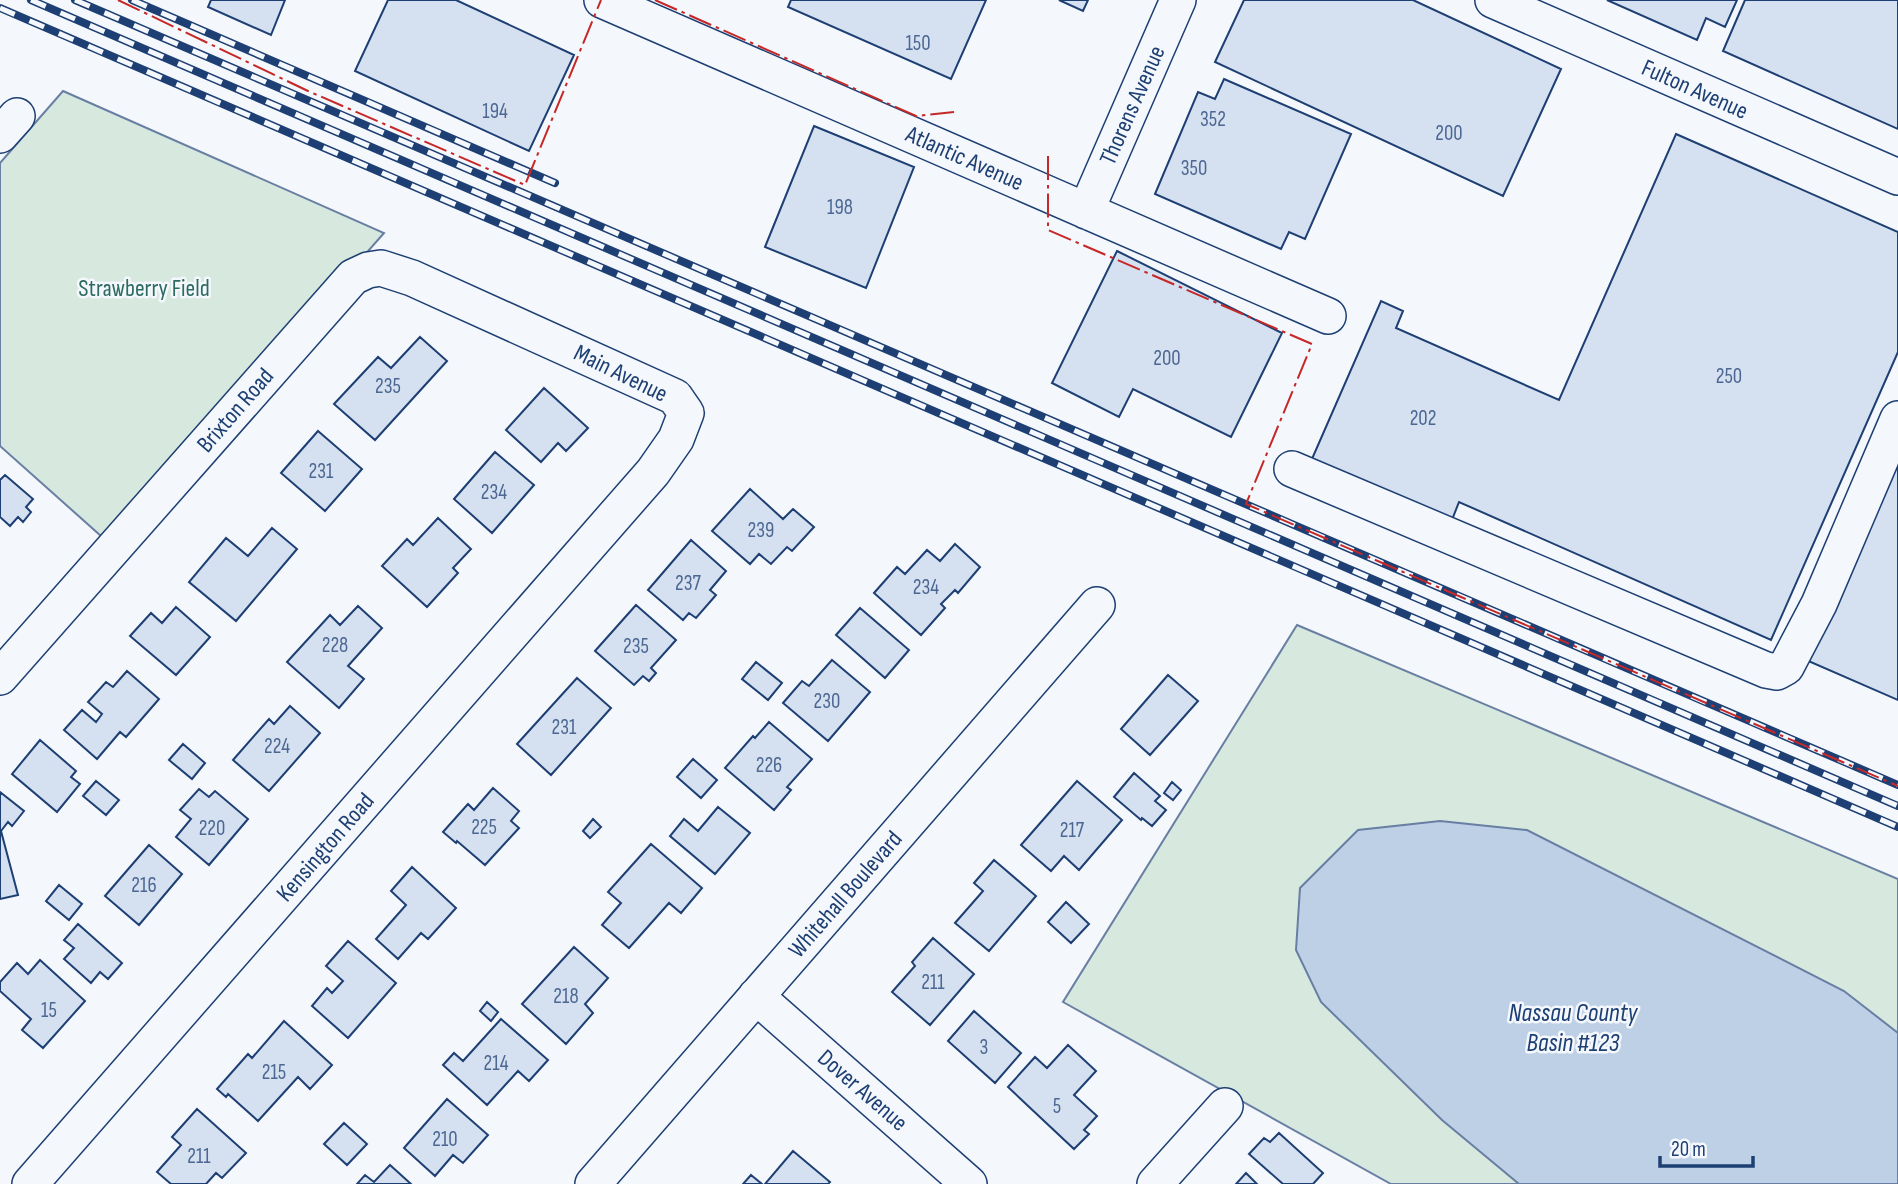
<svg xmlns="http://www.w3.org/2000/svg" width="1898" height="1184" font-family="'Sofia Sans Condensed',sans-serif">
	<rect width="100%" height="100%" fill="#f4f7fb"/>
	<!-- green -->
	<path fill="#d7e8df" stroke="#687fa3" stroke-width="2" d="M63,91L384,233L110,544L0,446V163Z
		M1297,625L1898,879V1184H1391L1063,1002Z"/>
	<!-- water -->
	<path fill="#bed0e5" stroke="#687fa3" stroke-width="2" d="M1440,821L1527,830L1844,991L1898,1033V1184H1519L1442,1120L1321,1002L1296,950L1300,888L1358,830Z"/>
	<!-- building -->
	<path fill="#d5e0f0" stroke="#1d3f73" stroke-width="2" d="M211,0H285L271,35L208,7Z
		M388,0H456L574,55L529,151L355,71Z
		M791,0H986L951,79L788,7Z
		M1059,0H1088L1083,11Z
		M1244,0H1413L1561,69L1503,196L1215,62Z
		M1607,0H1737L1725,27L1706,18L1697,40Z
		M1745,0H1898V129L1723,51Z
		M1224,79L1351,134L1305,239L1289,232L1281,249L1155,194L1198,92L1215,99Z
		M814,126L914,167L866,288L765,247Z
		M1676,134L1898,232V352L1771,640L1459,502L1448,530L1308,468L1381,301L1403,311L1396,328L1559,400Z
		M1117,251L1282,333L1231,437L1133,389L1119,417L1052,383Z
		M420,337L447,361L375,440L334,404L378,357L391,368Z
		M544,388L588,428L566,451L558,443L541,462L506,430Z
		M318,431L362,469L325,511L281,473Z
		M1898,449V700L1806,660Z
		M495,452L534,485L492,533L454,499Z
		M5,475L33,499L26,507L31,512L23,522L18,517L10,526L0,517V480Z
		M750,489L783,519L793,509L814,527L792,551L787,547L771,564L759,554L750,564L712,531Z
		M438,518L471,549L453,568L458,573L427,607L382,566L407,539L413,545Z
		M272,528L297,549L236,621L189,582L226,538L248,556Z
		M691,540L726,571L710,590L716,595L696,618L689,613L683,620L648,590Z
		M955,544L980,567L958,593L955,590L941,604L945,608L921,635L874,593L897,567L905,574L927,550L940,561Z
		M636,605L676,640L651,668L656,673L649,681L643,676L634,685L595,651Z
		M358,606L382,628L348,666L364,679L339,708L287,662L330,615L340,625Z
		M176,607L210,637L176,675L130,636L151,613L162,623Z
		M860,608L909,650L885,678L836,635Z
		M832,660L870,692L828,741L783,703L802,681L809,686Z
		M756,662L782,683L768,700L742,679Z
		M127,671L159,699L126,737L120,732L97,759L64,730L82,710L96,722L102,714L88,702L106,682L113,687Z
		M1168,675L1198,701L1150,755L1121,729Z
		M577,678L611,708L551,775L517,744Z
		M290,706L320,733L269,791L233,760L269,719L274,724Z
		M769,722L812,759L787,787L791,790L774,810L725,768L753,736L755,738Z
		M40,740L76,771L71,777L80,784L57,812L12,774Z
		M183,744L205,763L192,779L169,760Z
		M693,759L717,780L701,798L677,777Z
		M1134,773L1160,796L1155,801L1166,810L1152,826L1142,818L1141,820L1114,797Z
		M96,781L119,800L106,815L83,796Z
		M1077,781L1122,820L1079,870L1064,856L1051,871L1021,845Z
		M1172,782L1181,790L1173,800L1164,793Z
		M493,788L519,811L511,821L519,828L485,865L457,841L456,843L443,832L468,804L474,810Z
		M199,789L209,797L215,791L248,819L209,865L176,837L191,819L180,810Z
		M0,792L24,811L12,826L8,822L1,831L18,895L0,899Z
		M718,807L750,833L715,874L670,836L684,819L698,831Z
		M593,819L601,827L590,838L583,831Z
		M651,844L702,888L681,913L669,903L629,948L602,925L621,903L608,892Z
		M149,845L182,874L139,925L105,896Z
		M994,860L1036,896L989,951L955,923L983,891L974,883Z
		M412,867L456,908L428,939L421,933L398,959L376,939L406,905L391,891Z
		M59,885L82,904L69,920L46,901Z
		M1066,902L1089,924L1071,943L1048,922Z
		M78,924L122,963L108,979L100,972L91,983L64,959L74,948L64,940Z
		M933,938L974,974L930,1025L892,992L915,966L912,962Z
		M348,941L396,983L348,1038L312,1006L327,988L332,993L343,981L326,966Z
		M574,947L608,978L585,1004L593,1013L566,1044L522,1004Z
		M40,960L85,1001L43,1048L22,1030L31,1019L0,991V982L17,963L28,974Z
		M487,1002L498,1012L491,1021L480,1011Z
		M974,1011L1021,1053L995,1083L948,1041Z
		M501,1019L548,1060L529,1081L518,1071L487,1105L443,1065L454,1053L463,1061Z
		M284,1021L332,1065L310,1089L298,1077L258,1121L228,1094L226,1097L217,1089L248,1054L252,1058Z
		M1068,1045L1096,1071L1074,1095L1097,1116L1084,1130L1089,1134L1074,1149L1008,1087L1035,1057L1047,1068Z
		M447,1099L488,1135L463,1163L453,1155L435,1176L404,1148Z
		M197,1109L246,1153L222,1178L216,1173L206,1184H171L157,1172L181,1145L172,1137Z
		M344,1123L367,1144L347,1165L324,1144Z
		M1279,1133L1323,1173L1313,1184H1283L1249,1154L1264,1138L1270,1142Z
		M793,1151L830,1182L828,1184H765Z
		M390,1165L411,1184H357L365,1175L374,1182Z
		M1246,1173L1257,1184H1236Z
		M751,1175L762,1184H743Z"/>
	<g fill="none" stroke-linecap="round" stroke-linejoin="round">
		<!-- minor casing -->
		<g stroke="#1d3f73" stroke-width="38">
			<path id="minor" d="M602,0L1328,316
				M1493,0L1898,177
				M0,135L17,116
				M1086,211L1178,0
				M1292,469L1766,670L1777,672L1786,667L1819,604L1898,419
				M0,677L353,277L368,270L381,268L412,278L675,397L686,413L676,439L653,472L30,1184
				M756,996L969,1184
				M593,1184L1097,605
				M1155,1184L1225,1106"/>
		</g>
		<!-- minor -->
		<use href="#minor" stroke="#f4f7fb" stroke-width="35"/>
		<!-- rail casing -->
		<g stroke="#1d3f73" stroke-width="8">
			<path id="rail" d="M31,0L1898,806
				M75,0L1898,785
				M132,0L555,183
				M0,8L1898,827"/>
		</g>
		<!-- rail -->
		<use href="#rail" stroke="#f4f7fb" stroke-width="5" stroke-dasharray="16" stroke-linecap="butt"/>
		<!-- power -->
		<path stroke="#c62828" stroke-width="2" stroke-dasharray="24 5 3.5 5" stroke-linecap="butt" d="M118,0L308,91L525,185L601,0
			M655,0L916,116L954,112
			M1048,156V230L1312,344L1246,504L1898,786"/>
	</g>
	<g text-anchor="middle" stroke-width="5" stroke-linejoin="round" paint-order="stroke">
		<!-- number labels -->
		<g font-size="21" fill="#4b6792">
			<text x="918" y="50">150</text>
			<text x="495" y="118">194</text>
			<text x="1213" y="126">352</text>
			<text x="1449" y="140">200</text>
			<text x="1194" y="175">350</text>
			<text x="840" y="214">198</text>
			<text x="1167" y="365">200</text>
			<text x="1729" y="383">250</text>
			<text x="388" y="393">235</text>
			<text x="1423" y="425">202</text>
			<text x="321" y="478">231</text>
			<text x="494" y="499">234</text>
			<text x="761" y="537">239</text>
			<text x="688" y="590">237</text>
			<text x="926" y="594">234</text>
			<text x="335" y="652">228</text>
			<text x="636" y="653">235</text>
			<text x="827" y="708">230</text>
			<text x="564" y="734">231</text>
			<text x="277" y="753">224</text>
			<text x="769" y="772">226</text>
			<text x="484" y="834">225</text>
			<text x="212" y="835">220</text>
			<text x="1072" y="837">217</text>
			<text x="144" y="892">216</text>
			<text x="933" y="989">211</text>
			<text x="566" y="1003">218</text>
			<text x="49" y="1017">15</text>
			<text x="984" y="1054">3</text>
			<text x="496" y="1070">214</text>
			<text x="274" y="1079">215</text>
			<text x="1057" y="1113">5</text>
			<text x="445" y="1146">210</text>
			<text x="199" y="1163">211</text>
		</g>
		<!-- street labels -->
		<g font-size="24" fill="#1d3f73" stroke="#f4f7fb">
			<text transform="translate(1695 89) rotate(24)" y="8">Fulton Avenue</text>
			<text transform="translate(1132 105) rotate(-66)" y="8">Thorens Avenue</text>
			<text transform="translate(965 158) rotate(24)" y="8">Atlantic Avenue</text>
			<text transform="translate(621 373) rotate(26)" y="8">Main Avenue</text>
			<text transform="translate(235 410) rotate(-49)" y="8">Brixton Road</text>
			<text transform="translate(325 847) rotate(-49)" y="8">Kensington Road</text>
			<text transform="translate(845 894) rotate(-49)" y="8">Whitehall Boulevard</text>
			<text transform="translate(863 1090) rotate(41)" y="8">Dover Avenue</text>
		</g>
		<!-- park labels -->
		<g font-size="24" fill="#2c6c60" stroke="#f4f7fb">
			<text x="144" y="296">Strawberry Field</text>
		</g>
		<!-- water labels -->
		<g font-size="26" font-style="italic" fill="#1d3f73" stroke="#f4f7fb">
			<text x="1573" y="1021">Nassau County<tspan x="1573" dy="30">Basin #123</tspan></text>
		</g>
	</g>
	<!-- scale -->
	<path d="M1660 1156v10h93v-10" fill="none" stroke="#1d3f73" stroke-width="3.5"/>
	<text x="1671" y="1156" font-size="21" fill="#1d3f73" stroke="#f4f7fb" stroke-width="5" paint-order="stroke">20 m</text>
</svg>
